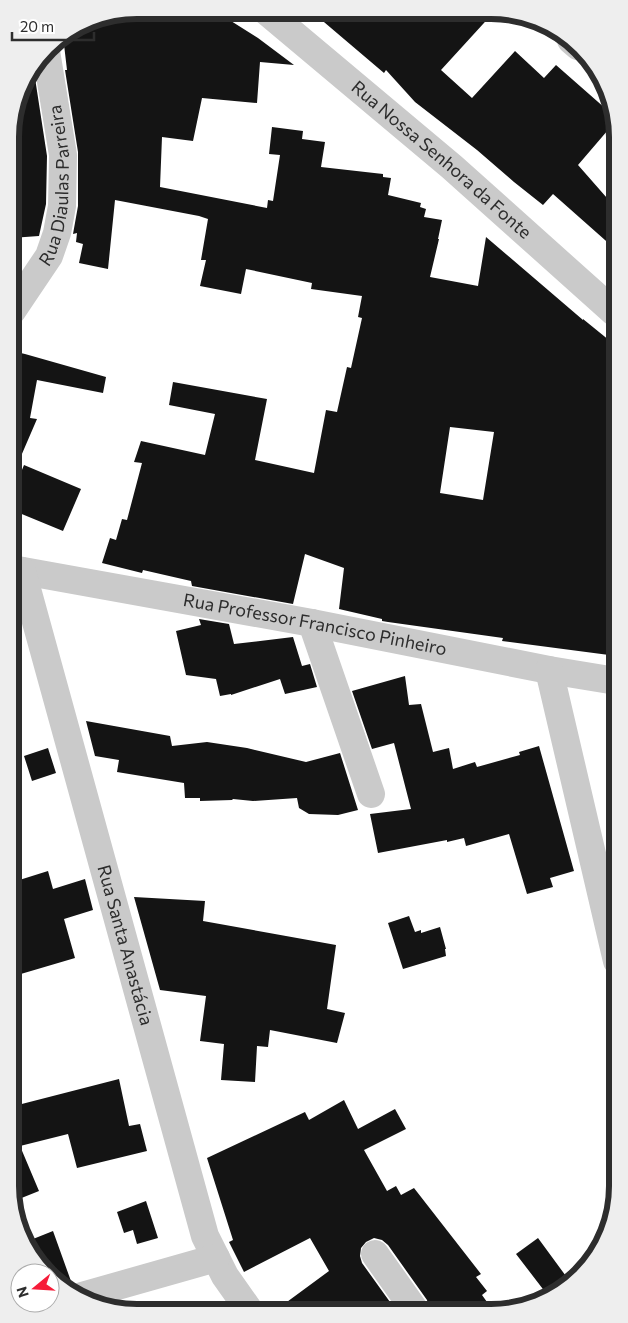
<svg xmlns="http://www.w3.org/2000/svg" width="628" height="1323" font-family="Commissioner,sans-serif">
	<rect width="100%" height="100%" fill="#fff"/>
	<!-- building -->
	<path fill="#141414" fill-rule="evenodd" d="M137,10H190V13L216,14L231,21L258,38L294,65L260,62L257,103L202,98L193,141L162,137L160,187L267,208L268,200L273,201L280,155L269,154L272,127L303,131L302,139L325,142L321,167L383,174V177L391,178L388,195L421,203L420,207L426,209L424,217L442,220L438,239H439L430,277L478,286L486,237L583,320V319L615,345L616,630L609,655L502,641L503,638L388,622L382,621V619L339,609L344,568L305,554L293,604L192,586L191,581L143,570L142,573L102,563L110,538L116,540L122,519L127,520L142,463L134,462L141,441L205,455L215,414L169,405L173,382L267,399L255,460L314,473L326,410L337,412L347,367L351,368L362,318L358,317L362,296L311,289L312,283L246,269L241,294L200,286L206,260H201L208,219L199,216L115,200L108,269L79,263L83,244L76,242L77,233L73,234L78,206V152L65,70H67L63,36L89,20ZM450,427L494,432L483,500L440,493Z
		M311,11L494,12L441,70L472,98L515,51L544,78L556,65L614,116V123L578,165L614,206V248L553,194L543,205L514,182L477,150L415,102L386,70L384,73Z
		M35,78L47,156L46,204L39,236L11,238V121L23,81Z
		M12,351L25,354L106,377L103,393L37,380L30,418L37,419L12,477Z
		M24,465L81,489L63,531L12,510V494Z
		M199,619L229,624L234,644L293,637L302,666L310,664L317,687L285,694L280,679L231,695V694L220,696L216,679L186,675L176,631L201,625Z
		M405,676L409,705L421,704L433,752L449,748L453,769L475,762L477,767L520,755L519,752L539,746L574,871L550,878L553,887L527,894L509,834L466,846L464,838L447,842V840L378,853L370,814L411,809L394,743L372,749L352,691Z
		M86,721L170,736L172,746L207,742L247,748L306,762L340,753L358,810L338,815L309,814L299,808L297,798L253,801L233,799L232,800L200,801V798H185L184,783L117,772L119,760L95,756Z
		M48,748L56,773L32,781L24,756Z
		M48,871L53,889L85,879L93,910L64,919L75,958L14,976L13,882Z
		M134,897L205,901L203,921L336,945L327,1009L345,1013L337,1043L270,1030L268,1047L257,1046L255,1082L221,1080L224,1044L200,1041L206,996L160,990Z
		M409,916L415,932L421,930V933L440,927L446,949H445L446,956L403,969L388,923Z
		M119,1079L129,1126L140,1124L147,1151L77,1168L68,1134L20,1146L39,1191L14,1201V1106Z
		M344,1100L358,1129L395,1109L406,1129L364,1150L387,1191L396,1186L401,1195L414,1188L481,1274L476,1277L487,1291L482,1295L492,1309H429L427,1300L388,1245L382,1240L374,1238L366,1242L361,1248L360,1256L362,1263L395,1309L276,1310L329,1271L310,1238L244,1272L229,1242L233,1240L207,1158L305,1112L309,1120Z
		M146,1201L158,1238L137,1244L133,1230L124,1233L117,1212Z
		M53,1231L72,1284L69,1289L53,1281L50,1276V1273H48L28,1241Z
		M538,1238L571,1283L562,1291L549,1297L516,1254Z"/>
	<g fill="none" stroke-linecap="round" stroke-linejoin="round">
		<!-- minor -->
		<g stroke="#cacaca" stroke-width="28">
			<path id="s1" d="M266,11L452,167L614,312"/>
			<path d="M571,40L578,46"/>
			<path id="s2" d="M12,311L49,256L57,233L62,206L63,155L46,51"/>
			<path id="s3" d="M12,569L312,623L549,670L616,681"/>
			<path id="s4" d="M22,571L205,1236L225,1276L249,1310"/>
			<path d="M312,623L371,794"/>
			<path d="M549,670L617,961"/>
			<path d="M375,1254L414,1309"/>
			<path d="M82,1296L216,1258"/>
		</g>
	</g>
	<g text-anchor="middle" stroke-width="5" stroke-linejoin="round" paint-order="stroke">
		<!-- street labels -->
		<g font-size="18" fill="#2d2d2d" stroke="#fff">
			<text dy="6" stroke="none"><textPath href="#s1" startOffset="230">Rua Nossa Senhora da Fonte</textPath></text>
			<text dy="6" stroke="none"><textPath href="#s2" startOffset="138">Rua Diaulas Parreira</textPath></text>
			<text dy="6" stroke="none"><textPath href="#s3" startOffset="308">Rua Professor Francisco Pinheiro</textPath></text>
			<text dy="6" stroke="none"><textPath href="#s4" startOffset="388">Rua Santa Anastácia</textPath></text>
		</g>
	</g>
	<!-- crop -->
	<path d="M0 0H628V1323H0ZM137 19H491A118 118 0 0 1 609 137V1186A118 118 0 0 1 491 1304H137A118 118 0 0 1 19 1186V137A118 118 0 0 1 137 19Z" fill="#eee" fill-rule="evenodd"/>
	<path fill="none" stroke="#2d2d2d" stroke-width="6" d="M137 19H491A118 118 0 0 1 609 137V1186A118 118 0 0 1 491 1304H137A118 118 0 0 1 19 1186V137A118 118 0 0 1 137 19Z"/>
	<!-- north arrow -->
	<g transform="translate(35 1288) rotate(252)"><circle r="24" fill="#ffffff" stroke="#ababab"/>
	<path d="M0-4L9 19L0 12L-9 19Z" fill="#f61c39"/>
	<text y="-8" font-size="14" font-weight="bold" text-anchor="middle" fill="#2d2d2d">N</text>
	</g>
	<!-- scale -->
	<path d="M12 32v8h82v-8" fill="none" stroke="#2d2d2d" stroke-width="2.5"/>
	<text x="20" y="32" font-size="15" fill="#2d2d2d" stroke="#ffffff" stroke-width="4" paint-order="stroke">20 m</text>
</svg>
